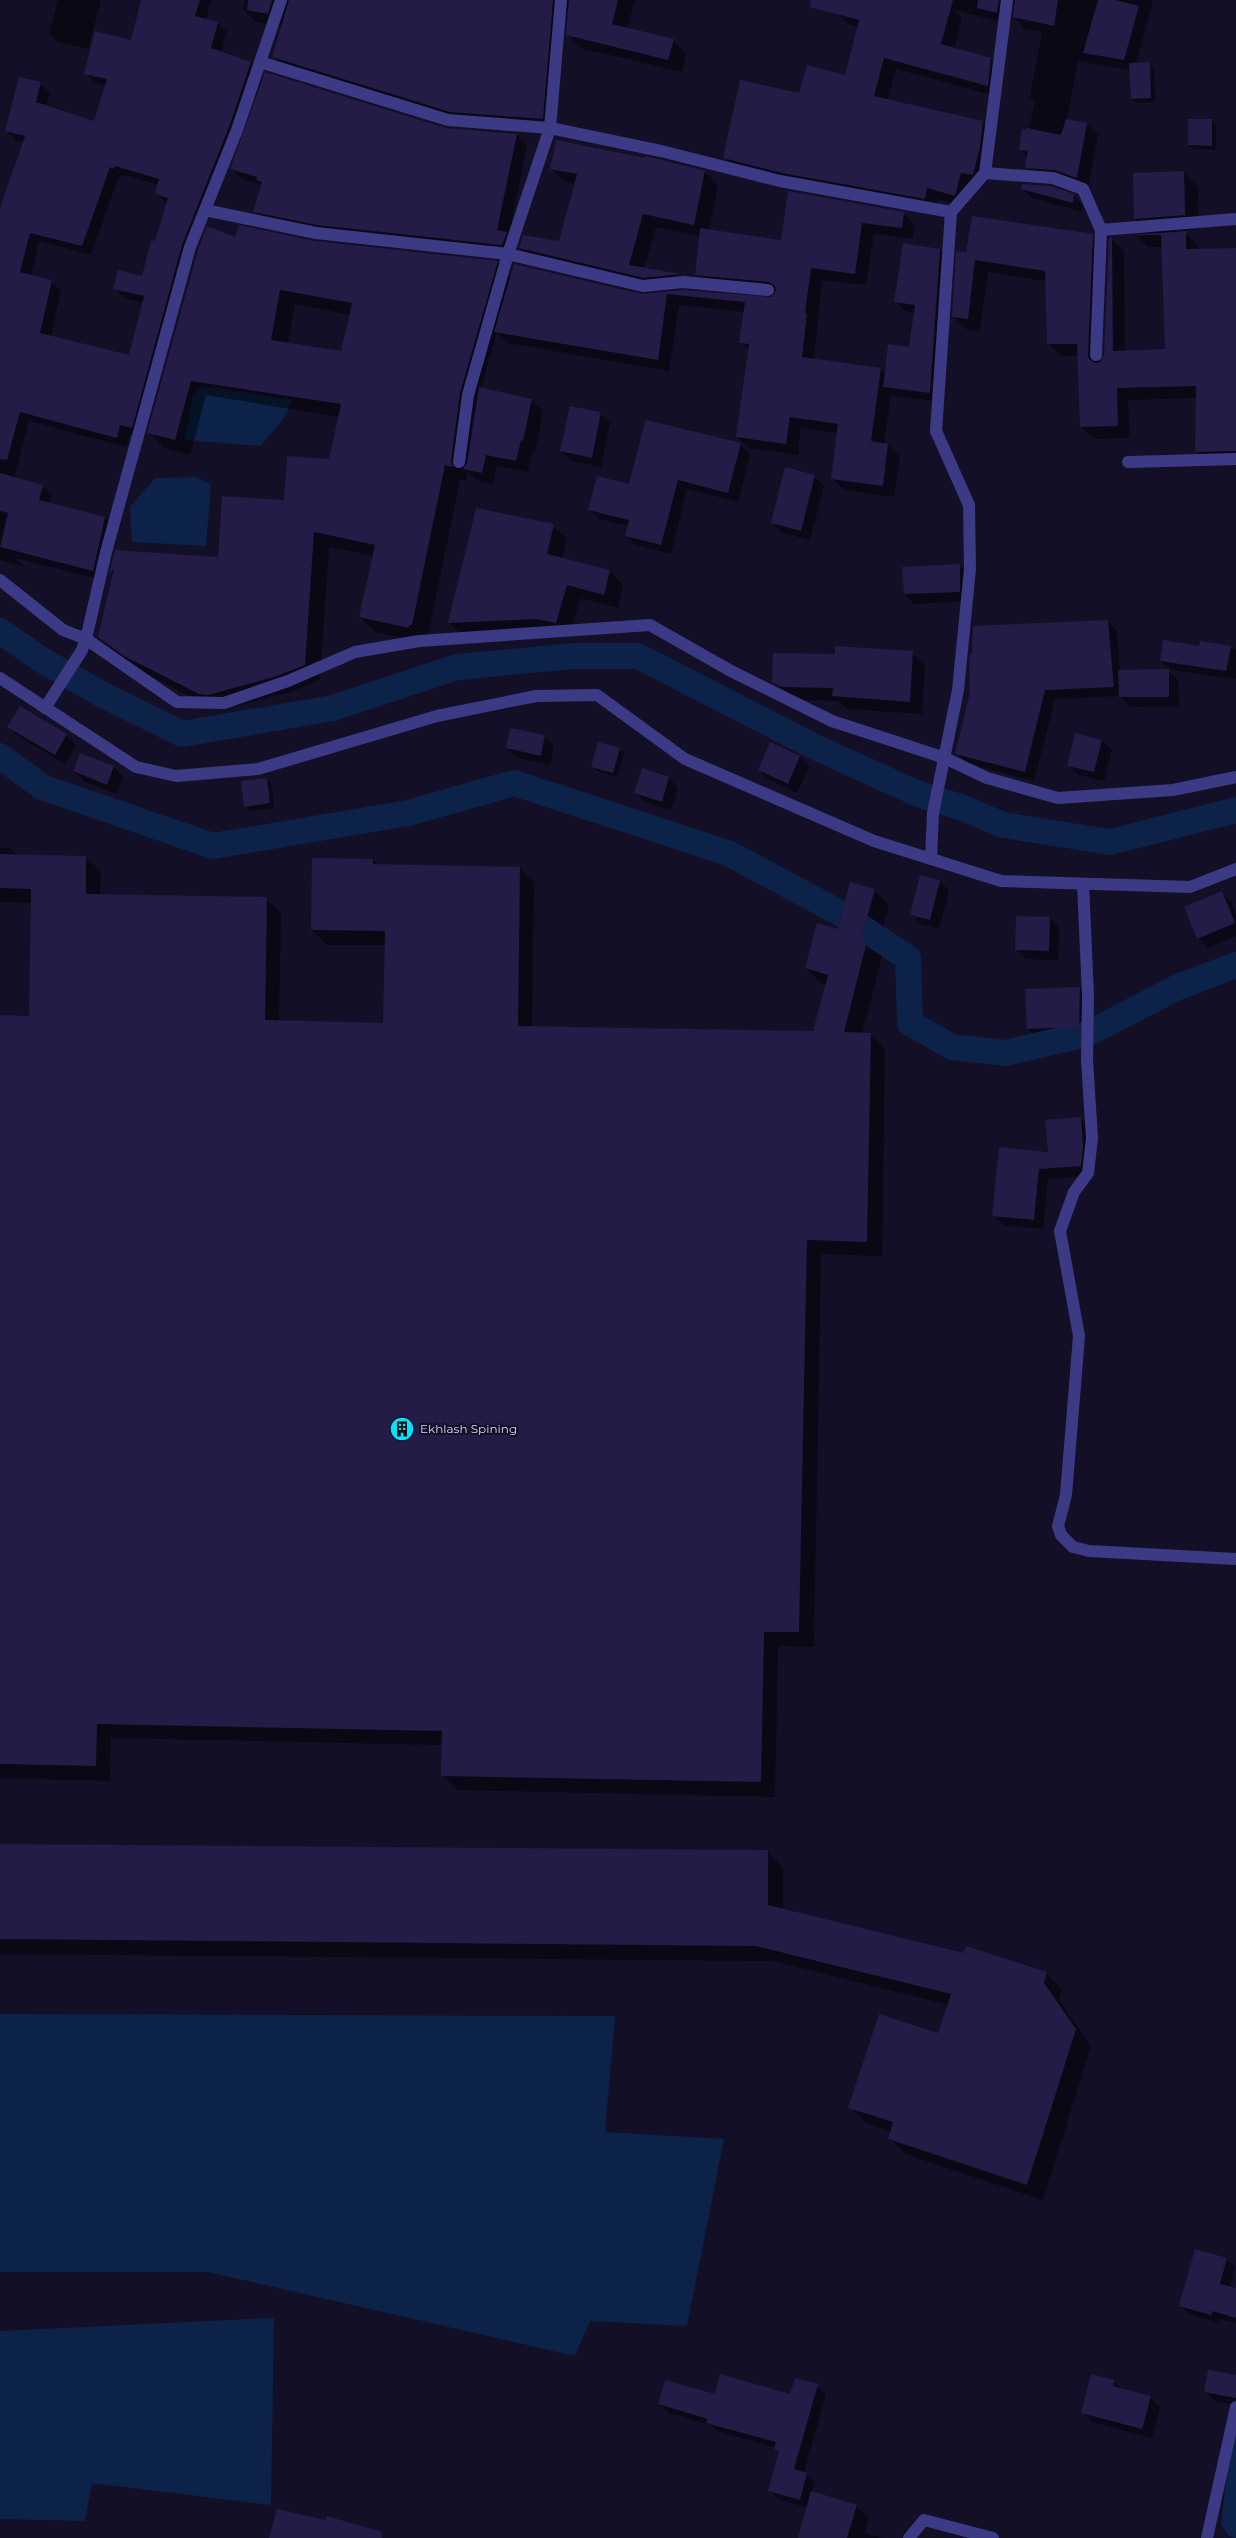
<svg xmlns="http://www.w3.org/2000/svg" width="1236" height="2538" font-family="Montserrat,sans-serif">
	<rect width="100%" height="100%" fill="#130f26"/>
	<!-- water -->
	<path fill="#0c2248" d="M213,387L293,400L282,421L260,446L185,440L192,399L199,389Z
		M196,477L211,485L206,546L132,542L130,507L155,478Z
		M0,2014L615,2016L605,2132L724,2139L687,2326L590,2321L575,2356L208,2272H0Z
		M274,2318L271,2505L92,2483L85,2521L0,2519V2331Z
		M1236,2422V2538L1229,2536L1221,2525L1233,2423Z"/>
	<!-- shadow -->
	<path fill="#0007" fill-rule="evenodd" d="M58,0H101L88,49L57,42L49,33Z
		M142,0H211L206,20L217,23L227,32L221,53L251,63L260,73L191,255L141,437L130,434L126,447L29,421L14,478L42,486L52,495L49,504L105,518L114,528L103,580L15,558L25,567L0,560V206L2,207L24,143L16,141L7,131L40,84L50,93L46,106L94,123L106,86L95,83L86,73L131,42ZM125,175L159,185L156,194L167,204L143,278L115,288L124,298L143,303L129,357L51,337L61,291L51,282L31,276L39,241L91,255L119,176L124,177Z
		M245,0H635L627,29L673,41L686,54L682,72L581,48L567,34L569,8L566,13L555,132L464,125L287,70L274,57L282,27L256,22L243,9Z
		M840,0H928L953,7L946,0H1153L1136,64H1149L1154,68L1155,102L1136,103L1132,98L1131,70L1078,61L1067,120L1087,124L1098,135L1088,188L1037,178L1026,167L1028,158L1020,149L1028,132L1035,102L1030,97L1042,32L1025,29L1014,17L1015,5L1011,6L1008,24L954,10L962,18L954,49L991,59L1002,71L999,97L896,69L887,101L983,122L994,133L991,159L984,186L972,184L966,206L938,199L936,210L736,169L724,158L800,94L845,76L859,27L848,24L837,13Z
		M1212,120L1216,125V150L1194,149L1189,145Z
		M446,129L517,135L527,146L509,235L513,255L265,222L255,211L262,185L242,179L232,169Z
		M552,169L705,172L718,185L709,231L782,241L903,213L915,225L913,239L874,234L866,285L822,280L814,360L881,369L886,374L910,348L915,313L905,311L896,302L940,250L949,259L939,402L893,396L891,393L884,444L888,445L900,457L894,497L844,490L832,478L838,433L801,428L798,455L749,448L737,437L749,351L741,342L745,312L679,305L669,371L508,343L497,332L481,389L531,400L543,411L535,452L532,451L528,472L497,466L493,484L476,480L467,471V481L460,480L427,640L424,643L375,632L360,617L374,556L329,547L320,680L290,692L224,709H215L141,671L115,653L100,637L113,577L111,574L116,552L219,558L330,460L339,417L206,395L190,455L164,448L149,432L236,239L315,242L497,262L511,277L641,295L683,291L768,299L775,296L776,293L708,286L697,275L700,236L656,227L644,269L680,275L692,287L658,290L533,261L520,248L560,242L576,184L565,182ZM295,304L351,315L342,352L288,344Z
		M1183,172L1198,187L1199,229L1183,231L1198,245V250L1236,249V464H1209L1197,451V398L1128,400L1130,438L1094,439L1081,427L1079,356H1061L1049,344L1046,281L988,272L980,331L966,329L953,316L967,254L1092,235L1105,248L1100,365L1105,356L1111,239L1124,251L1125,352L1166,350L1163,247H1148L1137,236L1152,235L1135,219ZM1183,186H1185L1186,221H1184Z
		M1022,189L1074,196L1083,205L1082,212L1032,198Z
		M601,414L610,423L601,467L571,461L561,451Z
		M740,444L750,454L738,502L687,489L671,554L636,545L626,536L628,526L599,519L590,510L630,485Z
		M814,476L824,486L810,540L782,533L773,523Z
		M553,526L567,539L562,559L610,571L623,585L618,608L580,598L570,636H463L449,623Z
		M960,566L969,575V601L914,604L905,594Z
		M1108,621L1117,631L1120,671H1168L1178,680L1179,706L1130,707L1120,696L1055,699L1034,781L966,763L956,753L972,692Z
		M1201,643L1236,649V679L1171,670L1161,661L1200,648Z
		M912,653L925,666L922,714L847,709L838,701L796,700L787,695L774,682L836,655Z
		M20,708L66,735L76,745L65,764L18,736L9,727Z
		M1076,734L1102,741L1112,750L1104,781L1078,775L1068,766Z
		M544,736L554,746L550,765L517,758L507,748Z
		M771,744L800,757L809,767L797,793L769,780L759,770Z
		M619,749L624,753L617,777L597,771L592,767Z
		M81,754L114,767L123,777L117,794L84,781L74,771Z
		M669,778L678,788L671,810L645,802L636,793Z
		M267,779L272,784L274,808L250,811L246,806Z
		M0,848H9L17,855L86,857L101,872L100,895L266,899L281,913L279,1022L385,1024L386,945H327L312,930L373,860L378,865L520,868L534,883L532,1027L814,1033L827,984L821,983L806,968L874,890L889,905L876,951L882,956L862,1034H871L885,1049L882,1256L821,1254L814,1647L778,1646L775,1797L457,1790L442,1775L443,1745L111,1738L110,1781L0,1778V1016L30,1017L32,903L0,902Z
		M940,881L949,891L939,929L921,924L911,914Z
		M1221,892L1231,902L1236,914V936L1208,948L1198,938Z
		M1050,918L1059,928L1058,960L1026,959L1016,949Z
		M1079,988L1089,998V1036L1038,1038L1028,1029Z
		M1080,1119L1090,1128V1176L1048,1179L1043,1229L1003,1225L994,1215Z
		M0,1845L768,1852L783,1867V1910L1047,1974L1062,1989L1059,2000L1091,2046L1043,2200L905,2154L890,2139L892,2132L866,2123L850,2107L939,2034L949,2005L772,1961L0,1954Z
		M1226,2259L1235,2267L1229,2288L1236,2290V2323L1220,2319L1219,2323L1189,2314L1181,2306Z
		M1236,2376V2405L1215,2401L1205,2391Z
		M1114,2381L1122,2389L1150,2397L1160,2407L1152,2438L1092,2422L1082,2412Z
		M817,2386L826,2394L804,2473L815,2483L812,2493L856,2506L869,2518L865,2533L883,2538H799L808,2508L778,2499L769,2490L780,2454L776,2448L717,2431L710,2425L669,2413L660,2404L715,2396L790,2395Z"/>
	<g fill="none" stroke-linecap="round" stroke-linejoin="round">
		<!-- canal -->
		<path stroke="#0c2248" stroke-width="26" d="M0,631L42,660L101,694L182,734L333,708L457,667L574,656H638L813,746L916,793L963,808L1003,825L1110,842L1236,810
			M0,756L42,787L213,846L408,813L514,783L728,853L840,913L908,958L910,1023L952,1047L1005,1053L1087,1034L1178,987L1236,965"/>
	</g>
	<!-- building -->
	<path fill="#241b47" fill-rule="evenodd" d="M141,0H200L195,16L218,22L211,48L251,62L229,127L182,245L132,428L120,425L117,438L20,412L7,460L0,459V208L25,136L5,131L19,77L41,82L36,102L94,121L107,79L84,74L95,31L131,40ZM115,166L159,179L155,194L168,198L155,241L151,240L142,276L118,270L113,289L144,296L129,355L40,333L52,280L20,272L30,233L82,246L110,167L114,169Z
		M248,0H272L268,14L247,10Z
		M289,0H553L543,119L450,112L272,57Z
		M569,0H618L612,24L674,39L668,60L566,35Z
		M811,0H953L941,44L991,58L988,86L884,58L874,96L983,121L980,147L973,175L961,173L955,196L927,188L925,199L782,173L723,158L740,80L799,93L807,65L845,75L859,20L810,7Z
		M978,0H999L997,13L977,8Z
		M1015,0H1058L1054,26L1013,17Z
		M1098,0H1115L1139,6L1124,60L1083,53Z
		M1150,62L1151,98L1131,99L1129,63Z
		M265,72L446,128L517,134L497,230L507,232L502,245L317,225L253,212L262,182L256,180L257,177L230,169Z
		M1066,119L1087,123L1077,178L1054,170L1025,168L1028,151L1019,150L1022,129L1027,130V128L1061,135Z
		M1188,119H1212V146L1188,145Z
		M556,140L645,158V156L705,171L694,225L643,214L629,265L681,274L644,278L519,248L523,235L559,241L577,174L550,169Z
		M1184,171L1185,215L1134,219L1133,173Z
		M1022,184L1051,186L1074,194L1073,203L1021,189Z
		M788,191L904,212L902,228L862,223L855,274L811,268L805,313H807L802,357L881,368L871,441L888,444L883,486L831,479L838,424L790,417L786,444L736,437L749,344L739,343L745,302L667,294L658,360L494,332L514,264L641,294L683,290L772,297L776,290L775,286L769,282L695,275L700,228L781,240Z
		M972,216L1093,234L1088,355L1089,359L1095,363L1100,362L1104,355L1109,238L1112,237L1113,351L1165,349L1161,235H1135L1186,231V249L1236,248V451L1195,452L1196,386L1117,388L1118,426L1080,427L1077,344H1047L1045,271L975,260L968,319L952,317L956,251L966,252Z
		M239,225L315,241L498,261L460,393L451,461L453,467L445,465L412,625H409V628L359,617L375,545L314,532L305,665L274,677L208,695L199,694L124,656L98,637L114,569L109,575L115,550L218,557L222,496L284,500L287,456L329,459L341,404L191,381L175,440L147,433L198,250L207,226L235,237ZM280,290L352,303L341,351L271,340Z
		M903,243L940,249L930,393L883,387L888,344L909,347L915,305L894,302Z
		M479,387L532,399L523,441L521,440L516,461L486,455L482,473L463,469L467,463Z
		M570,406L601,412L592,458L560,451Z
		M647,420L741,443L728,493L678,480L661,545L625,536L629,520L588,510L597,476L629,484L645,421Z
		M785,467L815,475L801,531L771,523Z
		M0,473L43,485L39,500L105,517L93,571L0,547L8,513L0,511Z
		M476,508L554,524L547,554L610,570L604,595L567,585L556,623L536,619L448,623Z
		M960,564V592L904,594L902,567Z
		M1108,620L1114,687L1045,690L1025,772L955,754L970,692L969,662L970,654H972L973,626Z
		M1163,640L1199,646L1200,641L1231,646L1226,671L1160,661Z
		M835,646L913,651L910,702L832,696L833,688L782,687L772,682L773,653L835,654Z
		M1169,669V697H1119L1118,670Z
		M20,706L67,734L55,755L7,727Z
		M510,728L545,735L541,756L506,748Z
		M1075,733L1102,740L1094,772L1067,766Z
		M598,742L620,748L613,773L591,767Z
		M770,742L800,756L788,784L758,770Z
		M80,753L114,766L107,785L73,771Z
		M642,768L669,777L662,802L634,793Z
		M267,778L270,803L244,807L241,781Z
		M0,854L86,856V894L267,897L265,1020L383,1023L385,931L311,930L312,858L373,859V864L520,867L518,1026L813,1031L828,975L805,968L817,923L838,929L850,882L875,889L861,939L867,941L844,1032L871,1033L867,1242L807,1240L799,1632H764L761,1782L441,1776L442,1731L97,1724L96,1766L0,1764V1015L29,1016L31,889L0,888Z
		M920,875L940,880L930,920L910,915Z
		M1222,891L1235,923L1197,939L1184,907Z
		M1016,916L1050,917L1049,951L1015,950Z
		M1080,987L1079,1027L1027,1029L1025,989Z
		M1081,1117L1083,1146L1081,1166L1039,1169L1034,1220L992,1216L999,1147L1048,1152L1045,1120Z
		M0,1844L768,1850V1905L964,1953L966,1946L1047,1972L1044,1983L1076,2029L1027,2185L888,2139L893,2122L848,2108L879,2014L938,2033L951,1994L756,1946L0,1939Z
		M1195,2249L1227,2258L1220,2284L1236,2288V2318L1212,2311L1211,2315L1179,2306Z
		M1208,2370L1236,2375V2398L1204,2392Z
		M720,2374L790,2394L795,2378L818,2384L794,2469L807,2473L800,2500L768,2491L779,2451L774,2449L776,2442L706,2423L708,2419L658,2404L665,2380L715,2394Z
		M1091,2374L1115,2380L1113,2386L1151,2396L1142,2429L1081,2413Z
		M811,2491L857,2505L847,2538H798Z
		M277,2509L326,2520L327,2516L382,2532V2538H269Z"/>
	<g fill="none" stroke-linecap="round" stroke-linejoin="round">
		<!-- minor -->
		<path stroke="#3d3a85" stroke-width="12" d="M260,62L448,120L550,128L661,151L780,181L951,212
			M985,173L1053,178L1083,189L1101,230L1236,219
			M205,210L316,233L508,254L643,286L683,282L768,290
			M1096,355L1101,230
			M459,462L468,395L508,254L550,128L561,0
			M1128,462L1236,459
			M0,580L63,630L86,639L177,702L224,703L288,681L355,652L419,641L650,625L731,671L832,721L945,758L987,778L1058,798L1173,790L1236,777
			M45,708L82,650L86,639L106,552L190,247L237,130L281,0
			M931,858L933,813L958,690L970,569L969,505L936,431L951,212L985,173L1007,0
			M1083,884L1088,995L1087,1060L1092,1138L1088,1173L1074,1192L1060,1231L1079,1336L1066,1495L1058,1526L1061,1535L1073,1547L1089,1551L1236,1559
			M909,2538L924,2520L993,2538
			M1207,2538L1236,2407"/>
		<!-- tertiary -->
		<path stroke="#3d3a85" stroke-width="12" d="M0,678L136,767L176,776L258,769L437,716L536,696L597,695L685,759L874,841L1001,881L1190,887L1236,869"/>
	</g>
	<!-- icons -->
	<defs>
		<g id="building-disc" transform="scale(1.25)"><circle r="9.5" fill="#00e5ff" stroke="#130f26"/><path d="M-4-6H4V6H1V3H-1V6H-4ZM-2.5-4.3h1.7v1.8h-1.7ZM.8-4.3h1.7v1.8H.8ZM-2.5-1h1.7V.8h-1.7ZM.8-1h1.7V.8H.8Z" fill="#111"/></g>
	</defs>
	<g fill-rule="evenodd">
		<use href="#building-disc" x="402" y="1429"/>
	</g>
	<g text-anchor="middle" stroke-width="4" stroke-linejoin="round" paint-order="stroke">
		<!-- poi labels -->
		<g font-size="12" fill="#d9d4ff" stroke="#130f26" text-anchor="start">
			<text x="420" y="1433">Ekhlash Spining</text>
		</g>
	</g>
</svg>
